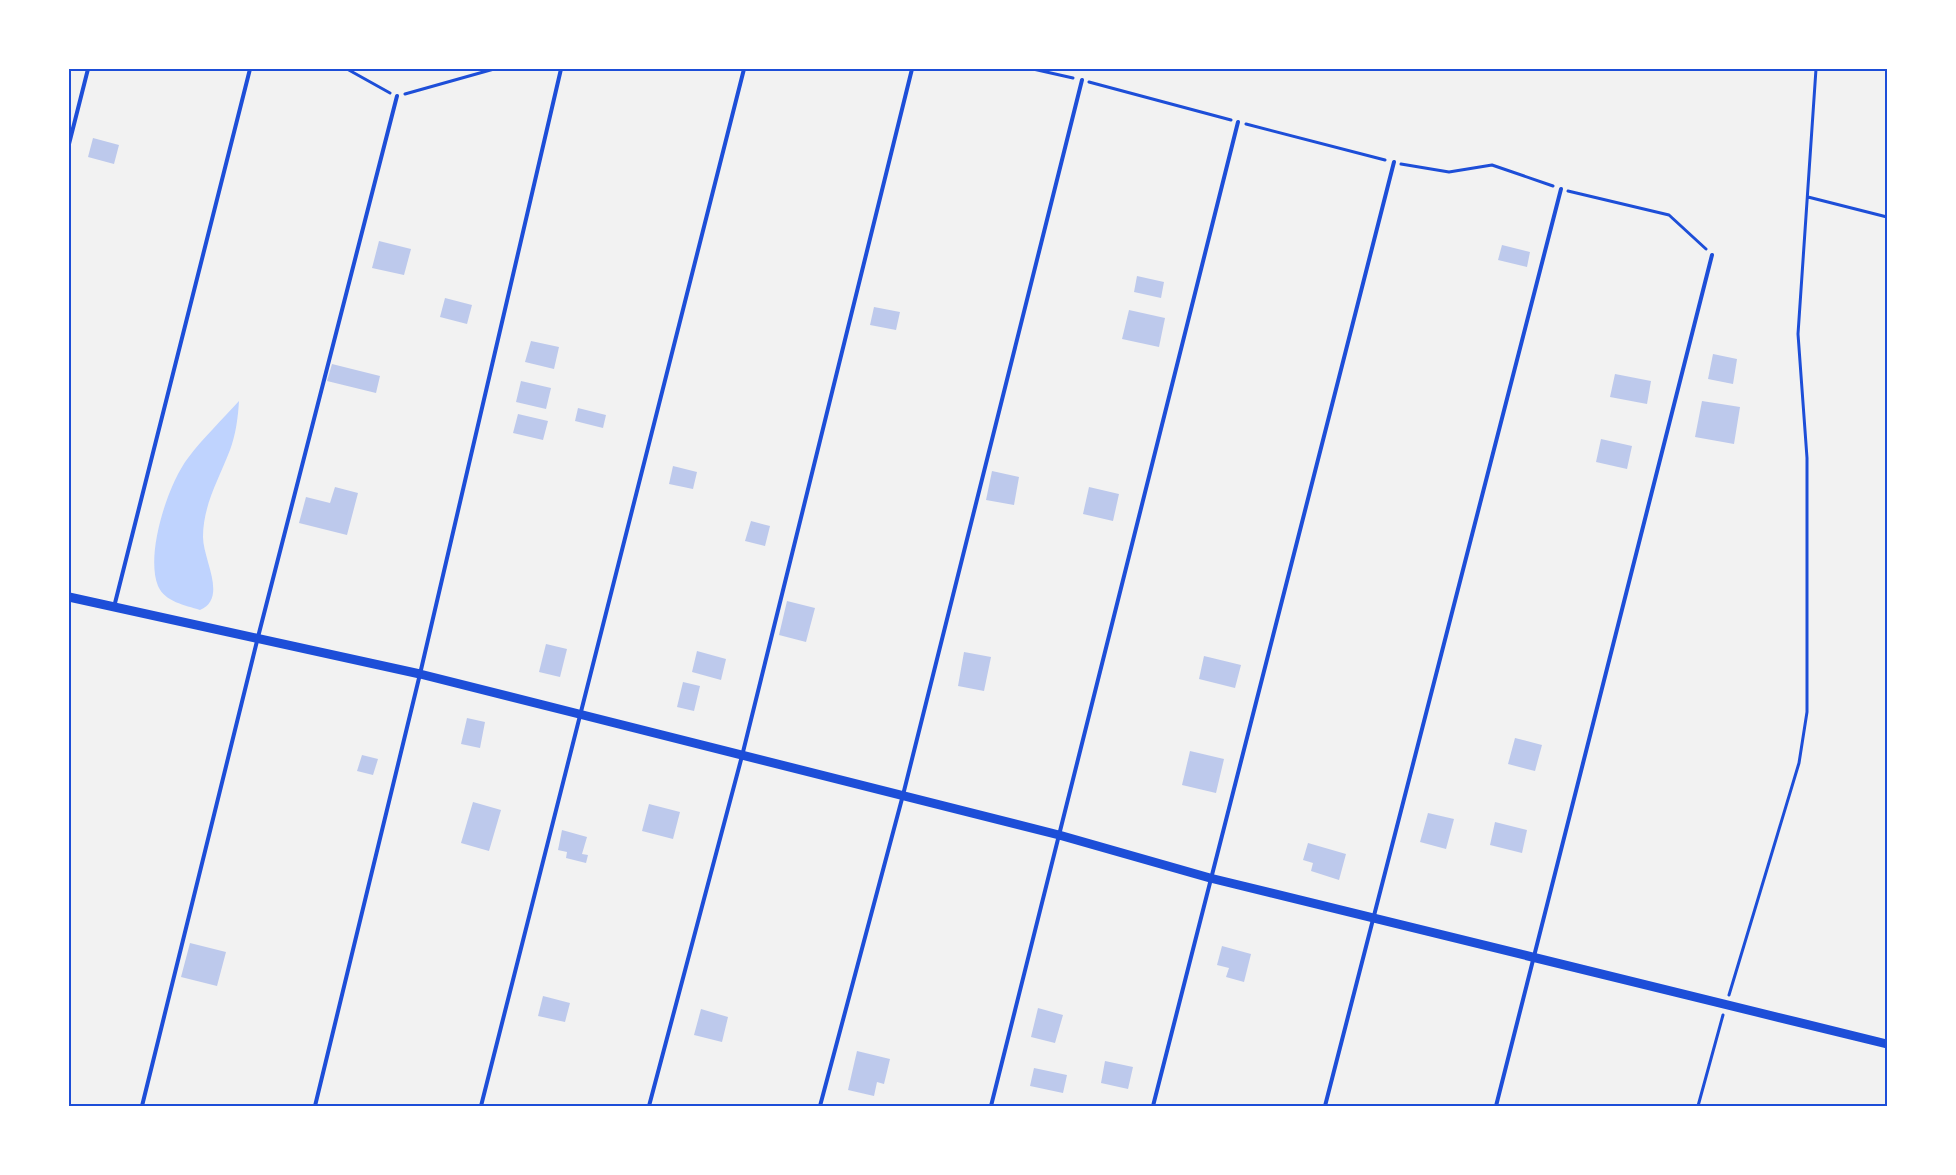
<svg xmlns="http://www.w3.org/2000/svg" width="1956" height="1175" font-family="'Work Sans',sans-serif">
	<rect width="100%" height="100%" fill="#f2f2f2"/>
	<!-- water -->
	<path fill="#bfd3fe" d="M239,401C238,417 236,434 230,450C219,479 203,505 203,537C203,560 228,598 200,610C185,605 165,602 158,586C145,554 168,484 188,458C203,438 222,420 239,401Z"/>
	<!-- building -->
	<path fill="#bdc9ec" d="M93,138L119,145L114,164L88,157Z
		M379,241L411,249L404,275L372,268Z
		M1502,245L1530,252L1527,267L1498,260Z
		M1137,276L1164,282L1161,298L1134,292Z
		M445,298L472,305L467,324L440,317Z
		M874,307L900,312L896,330L870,325Z
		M1129,310L1165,318L1159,347L1122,339Z
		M531,341L559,347L554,369L525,362Z
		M1713,354L1737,359L1733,384L1708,379Z
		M332,364L380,376L376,393L327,381Z
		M1615,374L1651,381L1647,404L1610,397Z
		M521,381L551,388L546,409L516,402Z
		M1702,401L1740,407L1734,444L1695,437Z
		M578,408L606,415L603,428L575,421Z
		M518,414L548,421L543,440L513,433Z
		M1601,439L1632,446L1627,469L1596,462Z
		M673,466L697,472L693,489L669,484Z
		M992,471L1019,477L1014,505L986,500Z
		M335,487L358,493L347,535L299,523L306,497L330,503Z
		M1089,487L1119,494L1113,521L1083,514Z
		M751,521L770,526L765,546L745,541Z
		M787,601L815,608L806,642L779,635Z
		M546,644L567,649L560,677L539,672Z
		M697,651L726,659L721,680L692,672Z
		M964,652L991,657L984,691L958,686Z
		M1204,656L1241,665L1235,688L1199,679Z
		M683,682L700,686L694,711L677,707Z
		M467,718L485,722L480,748L461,744Z
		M1515,738L1542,745L1535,771L1508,764Z
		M1190,751L1224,759L1216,793L1182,785Z
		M362,755L378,759L373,775L357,771Z
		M473,802L501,810L489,851L461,843Z
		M649,804L680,812L673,839L642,831Z
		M1428,813L1454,819L1446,849L1420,842Z
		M1495,822L1527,830L1522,853L1490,845Z
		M562,830L587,837L582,854L588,855L586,863L566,858L567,852L558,850Z
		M1308,843L1346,854L1339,880L1311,871L1313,863L1303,860Z
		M190,943L226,952L217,986L181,977Z
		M1222,946L1251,954L1244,982L1226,977L1229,968L1217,965Z
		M543,996L570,1003L565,1022L538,1016Z
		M1038,1008L1063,1015L1055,1043L1031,1037Z
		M701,1009L728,1017L722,1042L694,1035Z
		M857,1051L890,1059L884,1084L877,1082L874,1096L848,1090Z
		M1105,1061L1133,1067L1128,1089L1101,1083Z
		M1034,1068L1067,1075L1063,1093L1030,1086Z"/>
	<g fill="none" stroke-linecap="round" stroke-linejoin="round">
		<!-- path -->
		<path stroke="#1d4ed8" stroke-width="3" d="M347,69L390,93
			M1033,69L1073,78
			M1089,82L1231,120
			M405,94L494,69
			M1246,124L1385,160
			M1401,164L1449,172L1492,165L1553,186
			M1568,191L1669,215L1706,249
			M1808,197L1887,217
			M1729,995L1799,763L1807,712V458L1798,334L1816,69
			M1698,1106L1723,1015"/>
		<!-- service -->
		<path stroke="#1d4ed8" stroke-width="4" d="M69,144L88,69
			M114,607L250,69
			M142,1106L258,637L397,96
			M315,1106L420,674L561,69
			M481,1106L744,69
			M649,1106L742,756L912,69
			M820,1106L903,795L1082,80
			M991,1106L1238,122
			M1153,1106L1394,162
			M1325,1106L1561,189
			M1496,1106L1712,255"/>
		<!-- tertiary -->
		<path stroke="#1d4ed8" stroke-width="9" d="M69,597L420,674L579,714L1059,835L1210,878L1887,1044"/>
	</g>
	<!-- border -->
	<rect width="1956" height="1175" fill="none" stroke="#ffffff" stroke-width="140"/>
	<rect x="70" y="70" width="1816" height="1035" fill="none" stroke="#1d4ed8" stroke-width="2"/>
</svg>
